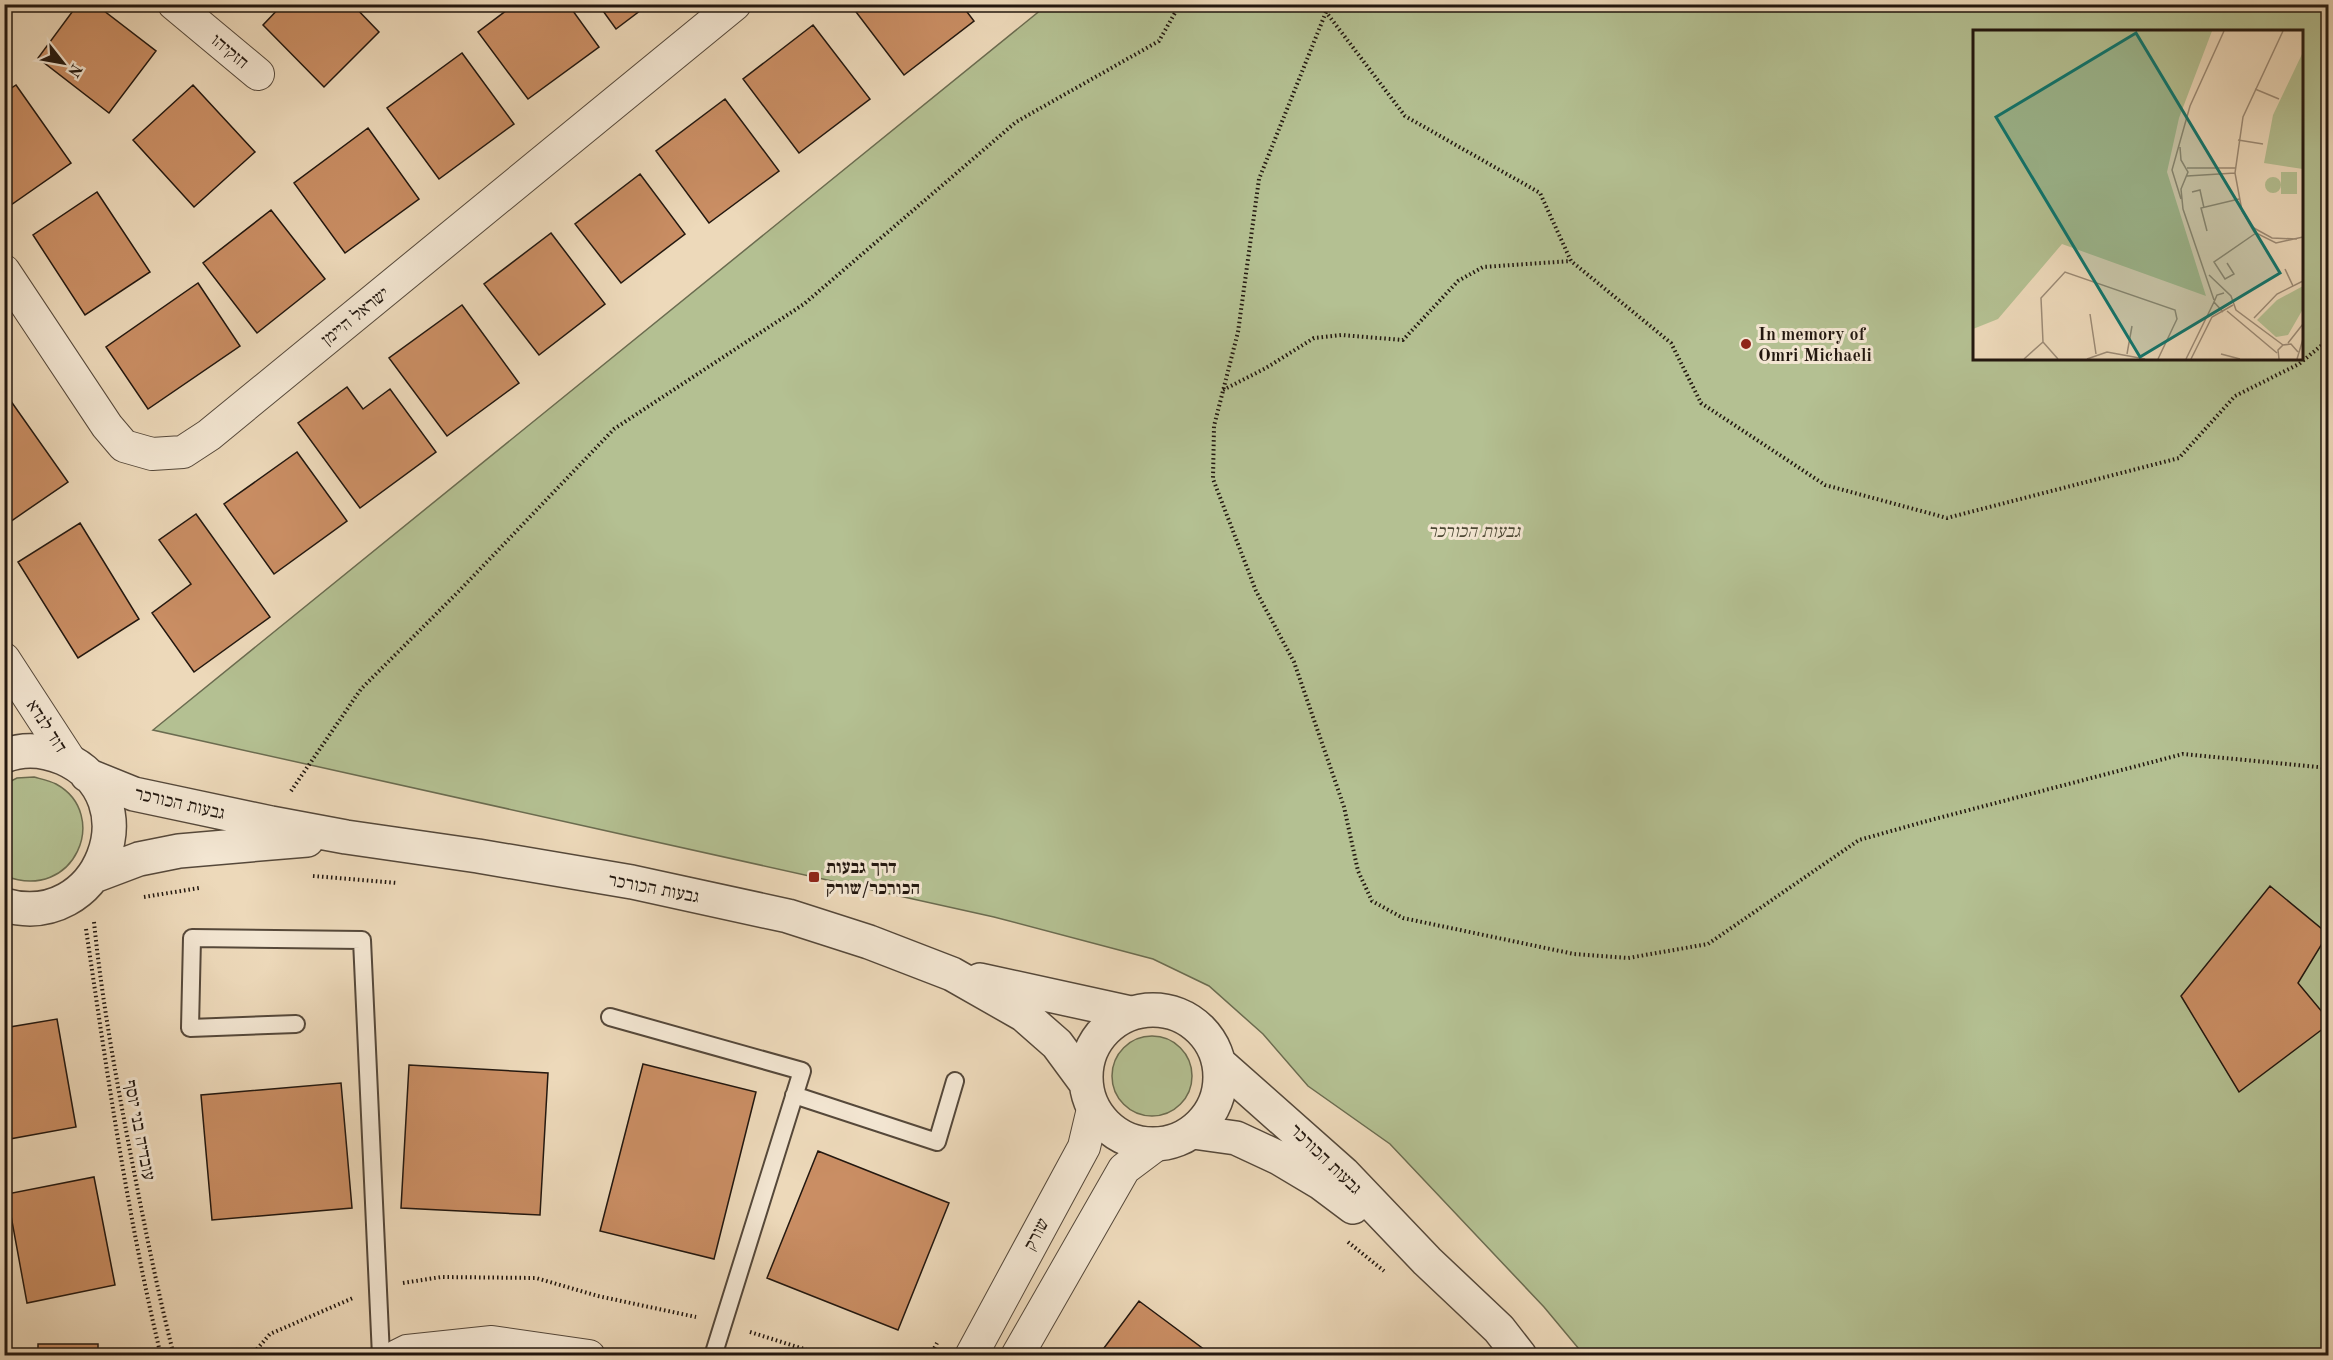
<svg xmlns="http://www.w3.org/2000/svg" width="2333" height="1360" font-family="'Old Standard TT','Frank Ruhl Libre',serif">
	<rect width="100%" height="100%" fill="#edd9ba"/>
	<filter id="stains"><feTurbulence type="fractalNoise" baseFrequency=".00333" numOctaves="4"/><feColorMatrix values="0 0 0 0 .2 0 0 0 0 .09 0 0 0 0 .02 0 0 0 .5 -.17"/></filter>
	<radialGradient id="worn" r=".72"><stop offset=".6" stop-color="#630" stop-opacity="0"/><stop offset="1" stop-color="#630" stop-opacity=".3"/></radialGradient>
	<!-- green -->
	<path fill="#b4c092" stroke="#6b6c50" stroke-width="1.5" fill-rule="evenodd" d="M1047,5H2328V1355H1584L1544,1307L1390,1144L1308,1086L1263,1034L1209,986L1153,959L994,917L153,730ZM1974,32H2302V358H1974Z
		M34,777C41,779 50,781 56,784C111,814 75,903 5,876V784L17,778Z
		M1112 1076a40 40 0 1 1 80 0a40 40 0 1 1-80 0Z"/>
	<!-- building -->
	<path fill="#ca8e64" stroke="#22170f" stroke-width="1.5" d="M78,4H95L156,51L109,113L38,58Z
		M283,4H352L379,32L324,87L263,25Z
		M515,4H568L599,47L528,99L478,32Z
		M598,4H649L616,29Z
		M850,4H961L974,21L904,75Z
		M813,25L870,99L799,153L743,79Z
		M462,53L514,124L439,179L387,108Z
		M16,85L71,163L8,207L4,202V93Z
		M193,85L255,152L194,207L133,140Z
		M725,99L779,171L709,223L656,151Z
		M368,128L419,199L345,253L294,183Z
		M640,174L685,234L621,283L575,224Z
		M97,192L150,272L85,315L33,235Z
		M271,210L325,279L257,333L203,263Z
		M551,233L605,304L539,355L484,284Z
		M198,283L240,346L148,409L106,347Z
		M462,305L519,383L447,436L389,358Z
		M347,387L363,409L390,389L436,452L360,508L298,423Z
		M8,397L68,482L4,526V400Z
		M297,452L347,521L274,574L224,504Z
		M196,514L270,617L194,672L152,613L191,584L159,540Z
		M80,523L139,619L78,658L18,562Z
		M2270,886L2328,934L2298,983L2328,1019V1025L2239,1092L2181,996Z
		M57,1019L76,1127L4,1140V1028Z
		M643,1064L756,1092L714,1259L600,1231Z
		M409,1065L548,1073L540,1215L401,1208Z
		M341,1083L352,1208L212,1220L201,1095Z
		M818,1151L949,1203L898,1330L767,1278Z
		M94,1177L115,1285L27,1303L7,1194Z
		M1139,1301L1213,1356H1098Z
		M38,1344H98V1356H38Z"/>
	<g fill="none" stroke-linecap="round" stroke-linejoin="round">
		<!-- service casing -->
		<g stroke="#55483a" stroke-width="20">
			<path id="service" d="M610,1017L802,1071L713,1356
				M296,1024L190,1028L192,938L362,940L381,1356
				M794,1095L937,1142L955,1081"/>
		</g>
		<!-- minor casing -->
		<g stroke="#55483a" stroke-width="34">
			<path id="minor" d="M174,4L258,74
				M4,271L107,426L124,446L152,454L183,452L209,435L735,4
				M4,659L71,762
				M397,1356L407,1351L492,1342L589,1356
				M971,1356L1084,1147L1093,1109
				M1017,1356L1124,1169L1156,1145"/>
		</g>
		<!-- tertiary casing -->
		<g stroke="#55483a" stroke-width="36">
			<path id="tertiary" d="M4,756C24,748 44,750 63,758C152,797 101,933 4,905
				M87,775L134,794L271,823L346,837L478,856L632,882L788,916L869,942L952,974L1024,1015L1057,1044L1085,1082
				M94,876L139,859L179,851L307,840
				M980,980L1131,1013
				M1086 1077a67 67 0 1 1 134 0a67 67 0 1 1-134 0Z
				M1220,1064L1343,1173L1427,1261L1499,1329L1520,1356
				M1193,1132L1236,1138L1279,1158L1321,1183L1353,1207"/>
		</g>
		<!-- path -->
		<path stroke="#22170f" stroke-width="4" stroke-dasharray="1.5 3" stroke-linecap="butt" d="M1320,4L1405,116L1540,193L1571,261L1671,343L1701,403L1825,485L1947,518L2179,458L2235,396L2299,364L2328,340
			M1326,12L1259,179L1238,332L1214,426L1213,479L1256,591L1294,662L1344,807L1358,871L1372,901L1403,918L1574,954L1628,958L1708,944L1859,840L1927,821L2183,754L2328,768
			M1223,390L1266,368L1314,338L1341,335L1403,340L1458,281L1483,267L1571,261
			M291,791L361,689L461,589L614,429L804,304L1016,122L1159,41L1180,4
			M313,876L398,883
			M144,897L199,888
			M94,922C102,1001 116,1078 131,1156C144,1223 157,1289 174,1356
			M86,929C107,1072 127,1215 161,1356
			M1348,1242L1384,1271
			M403,1283L441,1277L536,1278L598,1296L696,1317
			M750,1332L826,1356
			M251,1356L270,1334L353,1298
			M930,1356L937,1343"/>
		<!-- service -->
		<use href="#service" stroke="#f3e6d2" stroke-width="16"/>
		<!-- minor -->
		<use href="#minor" stroke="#f3e6d2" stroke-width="32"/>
		<!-- tertiary -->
		<use href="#tertiary" stroke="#f3e6d2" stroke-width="33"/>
	</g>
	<!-- markers -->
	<g fill="#8f2418" stroke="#f3e6d2" stroke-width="2">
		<circle cx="1746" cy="344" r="6"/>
		<rect x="808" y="871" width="12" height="12" rx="3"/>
	</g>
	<g text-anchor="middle" stroke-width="6" stroke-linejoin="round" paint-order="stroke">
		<!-- street labels -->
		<g font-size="18" fill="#22170f" stroke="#f3e6d2">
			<text transform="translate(230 51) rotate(40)" y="6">חזקיהו</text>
			<text transform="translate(355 316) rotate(-39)" y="6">ישראל היימן</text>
			<text transform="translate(47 726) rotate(57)" y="6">דוד לנדא</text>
			<text transform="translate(180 803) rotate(13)" y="6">גבעות הכורכר</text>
			<text transform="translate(654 888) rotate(11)" y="6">גבעות הכורכר</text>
			<text transform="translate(140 1130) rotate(79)" y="6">עובדיה בני יוסף</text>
			<text transform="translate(1326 1159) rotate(44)" y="6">גבעות הכורכר</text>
			<text transform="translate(1036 1234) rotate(-62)" y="6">שורק</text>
		</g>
		<!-- poi labels -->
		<g font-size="18" font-weight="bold" fill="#22170f" stroke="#f3e6d2" text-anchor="start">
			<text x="1758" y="340">In memory of<tspan x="1758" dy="21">Omri Michaeli</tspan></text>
			<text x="826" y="873">דרך גבעות<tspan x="826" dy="21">הכורכר/שורק</tspan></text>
		</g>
		<!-- park labels -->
		<g font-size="18" font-style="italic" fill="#4e4a36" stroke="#f3e6d2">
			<text x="1474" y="537">גבעות הכורכר</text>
		</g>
	</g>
	<!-- overview -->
	<g transform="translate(1973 30)">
		<rect width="330" height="330" fill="#edd9ba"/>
		<path d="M0,1H239L206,88L194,142L233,266L89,214L25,289L0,299ZM330,22V139L291,133L300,85ZM308,142H324V164H308ZM292 155a8 8 0 1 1 16 0a8 8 0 1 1-16 0ZM330,256V279L315,305L303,307L284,290L304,270Z" fill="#b4c092"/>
		<path fill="none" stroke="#9c8b76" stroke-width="1.5" d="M310,1L270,87L262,143L269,181L281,202L303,213L330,207M282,59L306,69M265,110L290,114M207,117L208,130L215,142L208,159L210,179L241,270M214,138H262M214,146L262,143M219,162L227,160L231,178M208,169L199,140L217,76L251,1M279,197L299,208L324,209M234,201L228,178L266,169M254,233L261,244L252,249L241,232L283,203M312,239L320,256M236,245L258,266L263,280L310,315M254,281L304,323M250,282L241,272L244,265L251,263M117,284L123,324M281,288L304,264L330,251M70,312L85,329M315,313L330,294M154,324L159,296M248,324L267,329M51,329L70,312L68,268L92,242L202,280L204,289L185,329M114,329L134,322L172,329M213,329L241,272M218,329L239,287L260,275M306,329L305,320L310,315L318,314L325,322M324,329L330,309"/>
		<path fill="#0f766e" fill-opacity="0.15" stroke="#0f766e" stroke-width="3" d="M163,3L307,243L167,327L23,87Z"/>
		<rect width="330" height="330" fill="none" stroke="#22170f" stroke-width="3"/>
	</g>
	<!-- margin -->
	<rect width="2333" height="1360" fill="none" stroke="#edd9ba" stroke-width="24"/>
	<rect x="6" y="6" width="2321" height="1348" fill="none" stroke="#22170f" stroke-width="3"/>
	<rect x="12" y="12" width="2309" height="1336" fill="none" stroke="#22170f" stroke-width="1.5"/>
	<!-- north arrow -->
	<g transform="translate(63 63) rotate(121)" stroke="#f3e6d2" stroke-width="4.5" paint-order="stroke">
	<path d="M0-4.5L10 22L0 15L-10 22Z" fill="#22170f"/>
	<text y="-9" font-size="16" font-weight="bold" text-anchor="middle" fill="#22170f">N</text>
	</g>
	<rect width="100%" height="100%" filter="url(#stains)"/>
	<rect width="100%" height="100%" fill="url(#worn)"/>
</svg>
